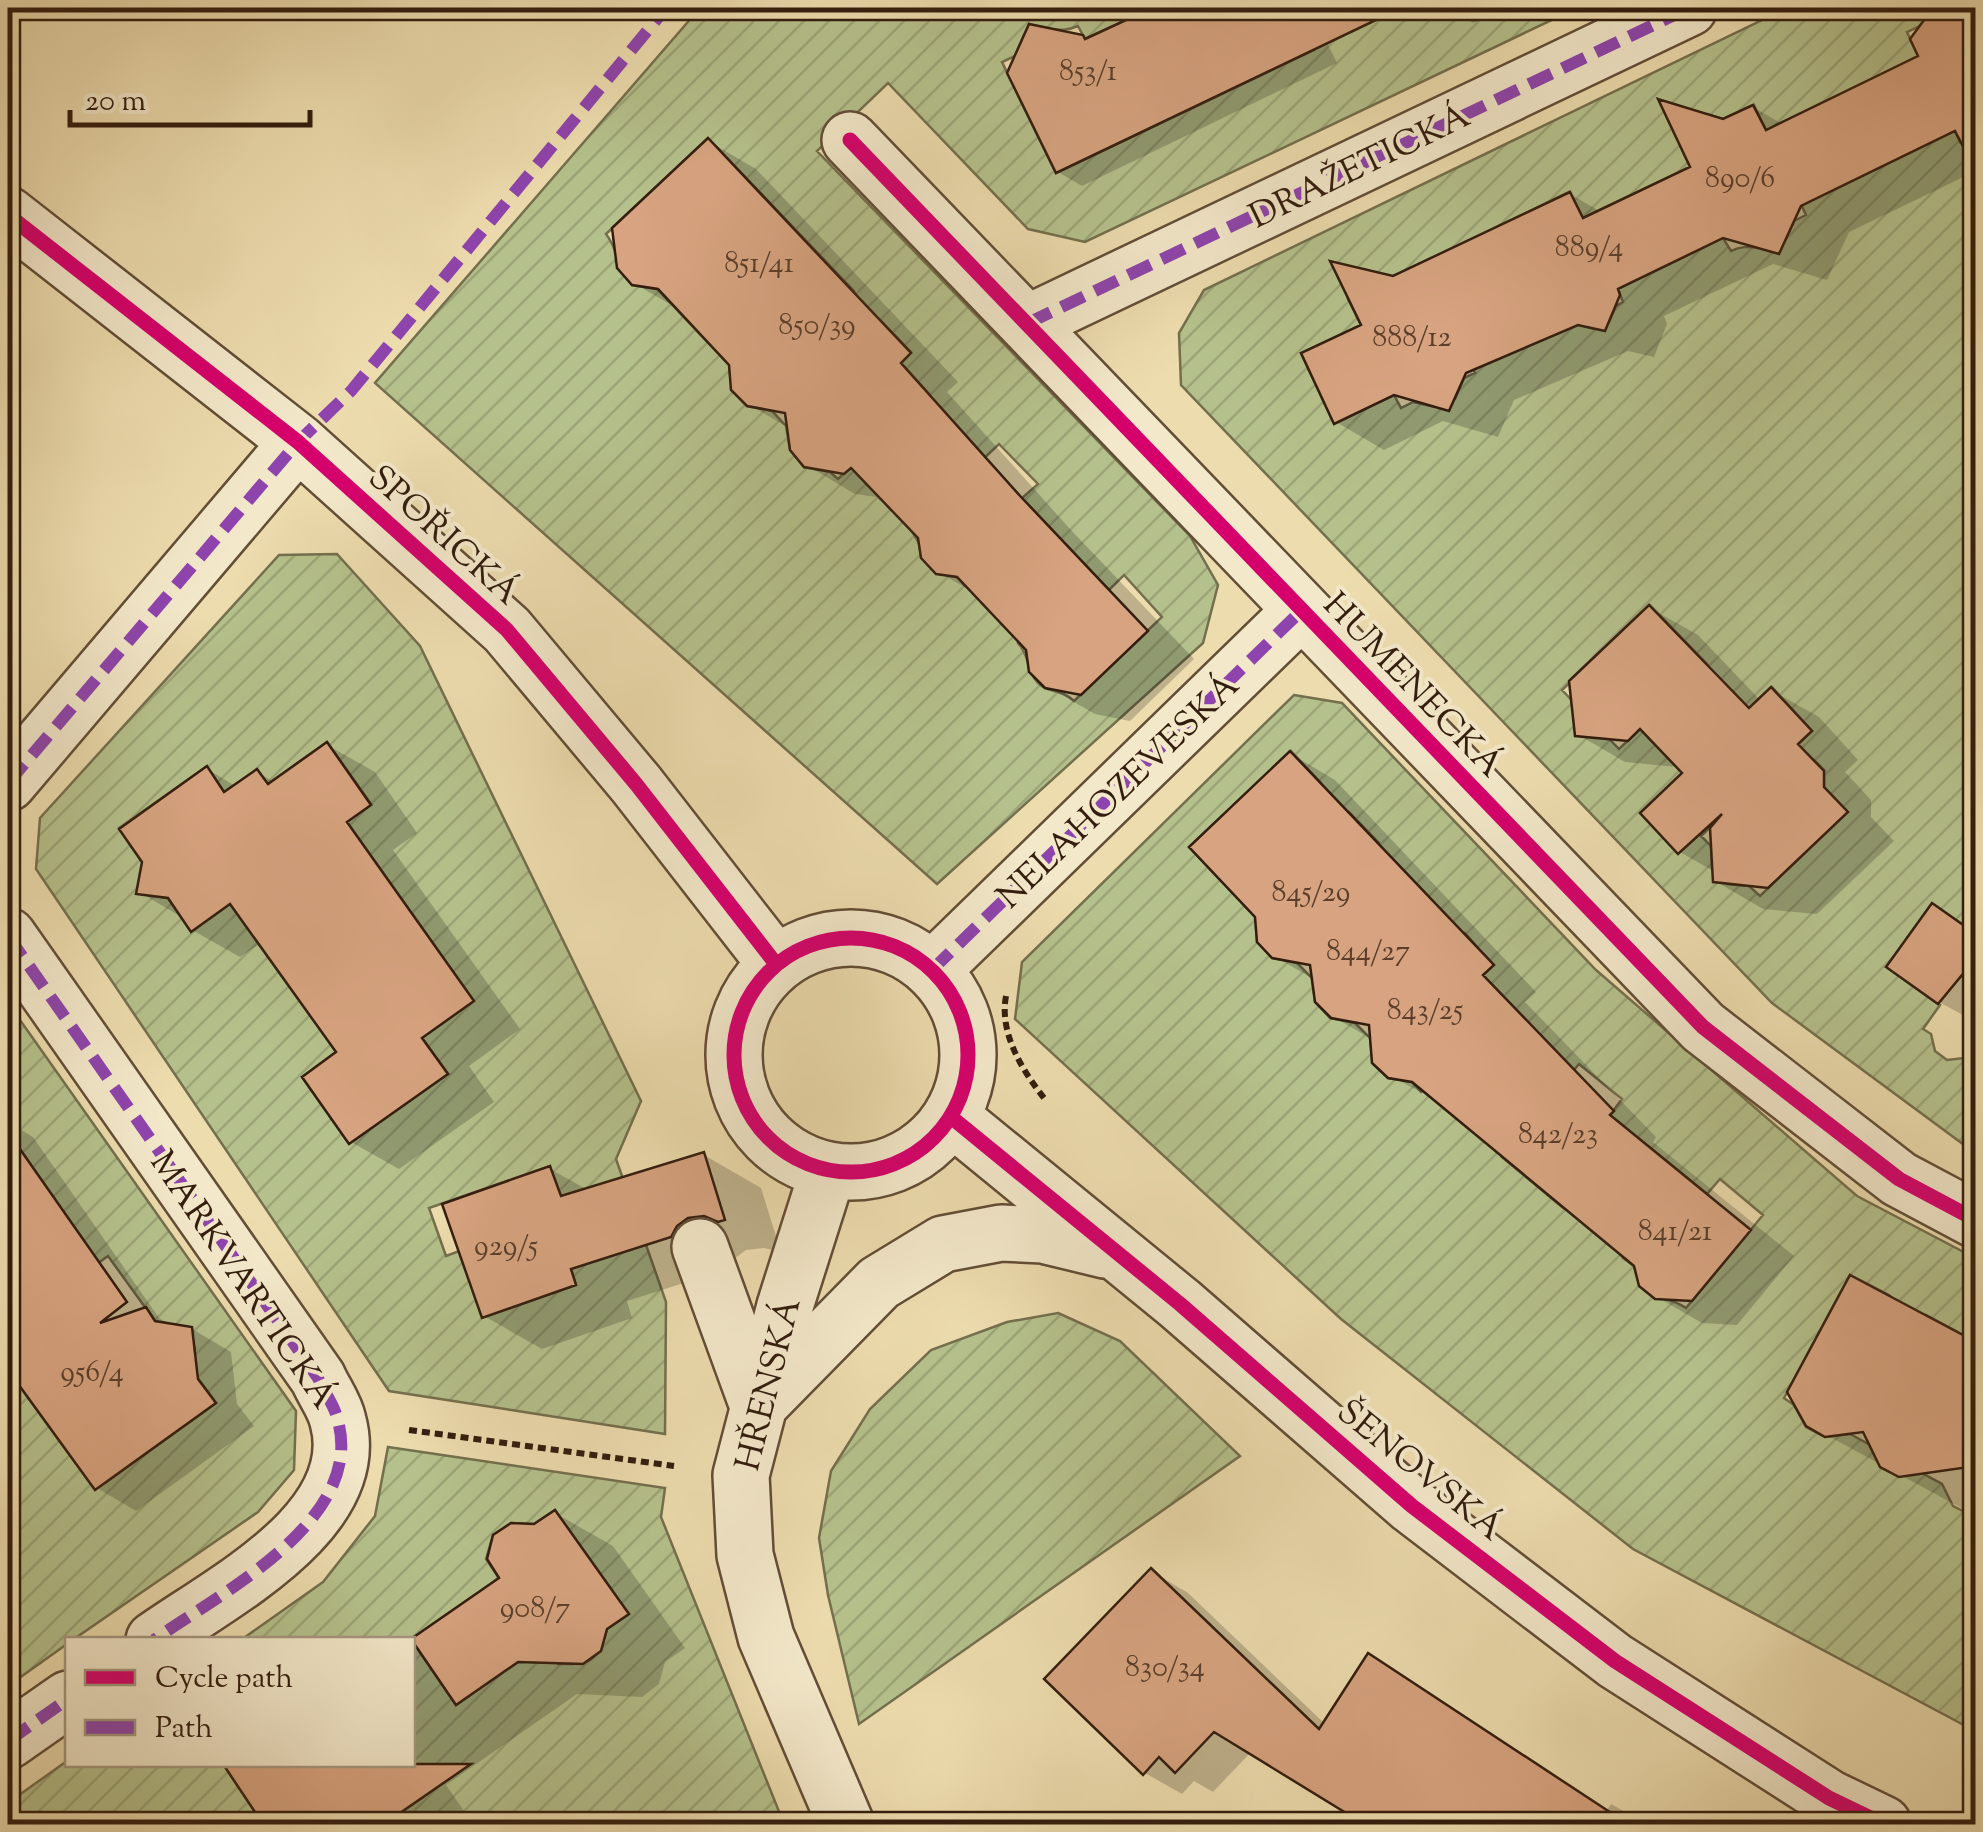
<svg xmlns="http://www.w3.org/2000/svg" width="1983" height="1832" font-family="'Sorts Mill Goudy',serif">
	<defs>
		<pattern id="garden-furrows" width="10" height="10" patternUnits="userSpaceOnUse" patternTransform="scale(2.5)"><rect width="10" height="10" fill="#b5c18c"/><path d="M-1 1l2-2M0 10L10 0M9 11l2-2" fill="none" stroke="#9ca578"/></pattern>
	</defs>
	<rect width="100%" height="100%" fill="#eddcae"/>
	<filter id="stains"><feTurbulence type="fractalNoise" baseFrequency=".002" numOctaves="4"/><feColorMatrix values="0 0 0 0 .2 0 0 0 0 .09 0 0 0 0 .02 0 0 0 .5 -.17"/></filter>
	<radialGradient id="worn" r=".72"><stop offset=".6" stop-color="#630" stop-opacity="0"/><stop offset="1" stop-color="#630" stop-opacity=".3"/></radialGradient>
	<!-- garden -->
	<path fill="url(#garden-furrows)" stroke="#746f4d" stroke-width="2.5" fill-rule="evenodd" d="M700,8H1152L1085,39L1078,26C1057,35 1050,23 1024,35L1015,56L1002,62L1056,173L1314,50L1294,8H1577L1085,242L1028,229L888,83L817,151L1190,536L1218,585L1203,643L937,884L375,383ZM708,138L854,291L844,302L881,321L911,352L901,363L929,394L838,479L830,472L804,467L790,450L786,426L772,411L747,406L732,390L729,365L657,289L632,285C614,264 620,252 606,234ZM999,444L1038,484L1022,498L1109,590L1124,575L1162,617L1074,701C1064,691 1054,693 1043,687C1026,676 1031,656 1018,643L1033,628L981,572L966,586L957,577L936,573L910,528Z
		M1787,8H1936L1920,26L1907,32L1918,56L1860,85L1955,131L1960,142L1975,136V934L1887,967L1940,1005L1923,1029L1931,1034L1935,1051L1947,1060L1964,1058L1975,1066V1153L1772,1003L1181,385L1179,333L1204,290ZM1754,105L1806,215L1794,221L1784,242C1758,254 1752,241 1731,251L1723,238L1618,289L1623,302L1616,306L1609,322L1595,329L1578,325L1495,228L1569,192L1583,218L1690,167L1692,121L1707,114L1723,119ZM1424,262L1475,373L1464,378L1455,399L1435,407L1413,402L1401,408L1394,395L1334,423L1301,353L1361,325L1348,299ZM1650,605L1707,664L1738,719L1772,687L1812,731L1790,752L1796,759L1814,760L1824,770V787L1847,812L1760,896L1749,886L1727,884L1712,868L1711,846L1701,836L1723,815L1640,729L1619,749L1562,690Z
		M337,554L420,646L641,1101L616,1159L666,1302L665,1434L389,1391L36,869L40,818L279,555ZM327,742L371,804L191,931L168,898L148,895L142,862L119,828L206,767L224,792L268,784ZM422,1038L448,1074L349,1143L302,1077L336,1052ZM550,1166L555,1218L576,1285L483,1317L459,1251L446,1256L429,1208Z
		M1294,695L1342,703L1596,970L1857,1196L1975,1258V1358L1963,1335L1926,1315L1918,1328L1889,1295L1850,1275L1784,1398L1794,1405L1806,1427L1825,1437L1850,1434L1942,1484L1953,1506L1975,1517V1731L1633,1549L1341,1319L1015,1019L1022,962ZM1291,751L1321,783L1339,822L1349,812L1379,843L1369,853C1419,880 1430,892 1453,944L1465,933L1493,965L1483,975L1512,1006L1421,1092L1412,1082L1388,1078L1373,1064L1370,1038L1355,1023L1330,1018L1315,1002L1312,978L1297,963L1273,958L1257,942L1255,917L1189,847ZM1579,1064L1622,1099L1610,1115L1707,1194L1720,1179L1763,1215L1686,1308C1660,1290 1643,1307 1634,1266L1623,1258L1636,1241L1563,1208L1502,1157Z
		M8,1003L296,1411L294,1470L258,1512L74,1639L68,1640L67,1644L8,1686V1370L89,1481L105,1483L216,1403L186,1362L195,1349L188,1330L173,1324L160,1328L108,1256L8,1328V1204L41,1180L8,1132Z
		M1058,1313L1120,1341L1240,1456L859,1724L828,1595L819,1538L831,1471L870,1409L931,1350L1007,1322Z
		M388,1447L665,1488L661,1517L784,1824H384L422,1798L399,1765L412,1764L413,1642L456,1705L544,1644L558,1664C590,1665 599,1661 607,1629L628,1615L555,1510L534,1524L511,1523L493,1535L486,1559L499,1578L411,1639L241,1640L323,1582L375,1516Z
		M67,1761L68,1764L235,1765L227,1770L263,1824H8V1803Z"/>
	<!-- shadow -->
	<path fill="#0003" d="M1158,8H1310L1337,63L1082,186L1058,172L1088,41Z
		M1445,8H1506L1473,23Z
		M1942,8H1976V171L1849,232L1827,280L1773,264L1664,316L1667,324L1654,357L1628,351L1514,400L1498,437L1443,421L1384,450L1336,422L1364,326L1393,279L1570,194L1601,212L1693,168L1723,121L1753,107L1782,124L1922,57L1933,12Z
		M708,141L756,169L958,382L947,392L1070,529L1194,659L1130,721L1095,714L1046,686L1029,649L975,593L938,572L920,536L884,498L855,494L806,465L789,428L748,404L732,364L682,311L633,283Z
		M1650,608L1698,635L1760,700L1771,690L1819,717L1858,760L1845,772L1871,800V817L1894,841L1817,914L1763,909L1715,881V872L1680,852L1686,773L1677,767L1625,762L1577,734Z
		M327,745L375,772L417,833L393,850L520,1029L469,1066L494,1102L399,1169L351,1142L340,1052L261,943L240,957L192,930L185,919L139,892L207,769L237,787L257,772L274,782Z
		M1291,754L1335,780L1536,992L1525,1002L1656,1137L1653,1142L1794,1256L1737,1325L1702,1323L1657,1297L1637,1265L1442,1103L1390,1076L1373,1040L1332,1016L1315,980L1274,956Z
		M1933,907L1976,931V1022L1939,1002Z
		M8,1122L33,1137L159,1318L174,1327L192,1329L231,1352L237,1404L254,1426L136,1511L97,1488L8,1366Z
		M704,1155L761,1188L781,1252L764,1248L746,1250L734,1259L728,1269L627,1301L632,1318L542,1349L484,1316L550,1169L588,1190Z
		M1976,1345V1516L1808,1425Z
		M555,1513L613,1546L685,1648L665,1662L659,1684L642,1697L577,1694L446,1785L473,1824H266L230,1771L412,1764V1641L503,1579L535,1527Z
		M1151,1571L1188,1593L1325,1724L1607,1810L1611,1804L1647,1824H1369L1251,1752L1213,1792L1194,1781L1182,1794L1145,1773Z"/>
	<!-- building -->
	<path fill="#d7a380" stroke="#331d0e" stroke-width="2.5" d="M1152,8H1401L1056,173L1007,73L1029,24L1083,35L1085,39Z
		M1933,8H1976V172L1955,131L1801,206L1779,254L1723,238L1618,289L1620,295L1605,331L1578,325L1466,373L1449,411L1394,395L1334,424L1301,353L1361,325L1330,261L1393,276L1570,192L1583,218L1690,167L1658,99L1723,119L1753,105L1766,130L1918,56L1910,39Z
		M708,138L911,353L901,363L1022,498L1148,631L1081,695L1045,688L1029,672L1026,650L957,577L936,574L921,558L918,538L851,468L844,474L804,467L790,450L785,413L747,406L731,390L729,365L658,289L632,285L617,268L612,228Z
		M1649,605L1749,708L1771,687L1812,731L1798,744L1824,771V787L1848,812L1768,888L1713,882L1710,828L1722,814L1678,854L1640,813L1682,773L1640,729L1628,741L1575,736L1569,681Z
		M327,742L371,805L347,822L474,1001L422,1038L448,1074L349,1144L302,1077L336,1052L230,904L191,932L168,898L136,894L142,862L119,829L207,766L224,792L257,769L268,784Z
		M1290,751L1494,965L1483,975L1614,1111L1610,1115L1751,1230L1692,1301L1655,1299L1639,1286L1634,1266L1412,1082L1388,1078L1372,1063L1369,1025L1331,1018L1315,1002L1310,965L1272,958L1257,942L1255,917L1189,847Z
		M1932,903L1976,934V958L1938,1004L1886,967Z
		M8,1132L127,1302L100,1323L146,1307L155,1321L192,1327L198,1379L216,1403L95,1490L8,1370Z
		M704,1152L725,1220L718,1222L704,1216L688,1218L677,1226L671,1237L571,1269L576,1285L482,1318L442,1204L550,1166L561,1196Z
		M1850,1275L1976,1342V1466L1899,1477L1880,1467L1863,1432L1825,1437L1806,1426L1787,1392Z
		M555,1510L629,1614L607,1629L601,1651L583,1664L518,1662L456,1705L411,1639L499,1578L487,1559L493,1535L511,1523L534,1524Z
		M1151,1568L1319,1729L1368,1653L1628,1824H1364L1214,1732L1175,1773L1159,1757L1143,1775L1044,1679Z
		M223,1764H471L384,1824H263Z"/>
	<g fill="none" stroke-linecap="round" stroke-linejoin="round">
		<!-- minor casing -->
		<g stroke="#624d36" stroke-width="60">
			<path id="minor" d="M850,140L1703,1027L1899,1179L1976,1220
				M8,215L298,442L507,630L636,784L776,964
				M1028,323L1689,8
				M8,783L298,442
				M8,936L318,1378C324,1392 335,1406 338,1421C365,1521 220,1593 154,1640
				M734 1055a117 117 0 1 1 234 0a117 117 0 1 1-234 0Z
				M932,970L1302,610
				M951,1117L1180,1304L1412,1506L1615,1661L1829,1798L1883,1824
				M828,1171L785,1306L741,1475L745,1555L766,1637L846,1824
				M700,1247L758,1406
				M764,1400L879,1283L943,1244L1001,1233L1043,1235L1105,1250
				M8,1741L68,1699"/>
		</g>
		<!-- path -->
		<path stroke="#331d0e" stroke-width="6" stroke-dasharray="8 5" stroke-linecap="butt" d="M1006,996C999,1033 1022,1070 1044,1098
			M409,1430L674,1466"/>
		<!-- minor -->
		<use href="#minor" stroke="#f3e8ca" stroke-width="55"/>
		<!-- quiet -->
		<path stroke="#8e44ad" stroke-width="12" stroke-dasharray="25 12" stroke-linecap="butt" d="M1028,323L1689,8
			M8,783L298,442L351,391L666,8
			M8,936L318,1378C324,1392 335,1406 338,1421C365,1521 220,1593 154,1640
			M932,970L1302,610
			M8,1741L68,1699"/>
		<!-- cycleway casing -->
		<g stroke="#f3e8ca" stroke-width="21">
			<path id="cycleway" d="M850,140L1703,1027L1899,1179L1976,1220
				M8,215L298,442L507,630L636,784L776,964
				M734 1055a117 117 0 1 1 234 0a117 117 0 1 1-234 0Z
				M951,1117L1180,1304L1412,1506L1615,1661L1829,1798L1883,1824"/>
		</g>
		<!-- cycleway -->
		<use href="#cycleway" stroke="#d6006c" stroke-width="15"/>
	</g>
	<g text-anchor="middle" stroke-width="8" stroke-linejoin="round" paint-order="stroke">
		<!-- number labels -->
		<g font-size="30" fill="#5c3e2a">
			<text x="1088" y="80">853/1</text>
			<text x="1740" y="187">890/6</text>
			<text x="1589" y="256">889/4</text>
			<text x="759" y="272">851/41</text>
			<text x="817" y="334">850/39</text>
			<text x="1412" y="346">888/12</text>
			<text x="1311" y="901">845/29</text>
			<text x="1368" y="960">844/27</text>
			<text x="1425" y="1019">843/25</text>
			<text x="1558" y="1143">842/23</text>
			<text x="1675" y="1240">841/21</text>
			<text x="506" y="1255">929/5</text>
			<text x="92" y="1381">956/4</text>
			<text x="535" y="1617">908/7</text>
			<text x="1165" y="1676">830/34</text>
		</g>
		<!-- street labels -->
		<g font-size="35" fill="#331d0e" stroke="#f3e8ca">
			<text transform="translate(1359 165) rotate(-26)" y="12">DRAŽETICKÁ</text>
			<text transform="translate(445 534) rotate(42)" y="12">SPOŘICKÁ</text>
			<text transform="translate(1414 684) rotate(46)" y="12">HUMENECKÁ</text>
			<text transform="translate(1117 790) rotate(-44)" y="12">NELAHOZEVESKÁ</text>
			<text transform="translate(244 1279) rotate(56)" y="12">MARKVARTICKÁ</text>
			<text transform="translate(767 1384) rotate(-76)" y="12">HŘENSKÁ</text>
			<text transform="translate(1421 1469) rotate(39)" y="12">ŠENOVSKÁ</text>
		</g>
	</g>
	<!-- margin -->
	<rect width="1983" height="1832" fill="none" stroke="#eddcae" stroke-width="40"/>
	<rect x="10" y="10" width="1963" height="1812" fill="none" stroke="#331d0e" stroke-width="5"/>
	<rect x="20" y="20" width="1943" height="1792" fill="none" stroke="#331d0e" stroke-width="2.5"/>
	<!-- legend -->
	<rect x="65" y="1637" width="350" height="130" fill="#f3e8ca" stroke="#a6977f" stroke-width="2.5"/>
	<rect x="85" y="1670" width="50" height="15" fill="#d6006c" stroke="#a6977f" stroke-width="2.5"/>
	<text x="155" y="1687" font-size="30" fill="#331d0e">Cycle path</text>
	<rect x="85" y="1720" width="50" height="15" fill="#8e44ad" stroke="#a6977f" stroke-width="2.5"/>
	<text x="155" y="1737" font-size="30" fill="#331d0e">Path</text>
	<!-- scale -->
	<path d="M70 110v15h240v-15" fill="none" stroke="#331d0e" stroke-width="5"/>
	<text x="85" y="110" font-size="30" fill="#331d0e" stroke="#f3e8ca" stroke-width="8" paint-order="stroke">20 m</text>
	<rect width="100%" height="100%" filter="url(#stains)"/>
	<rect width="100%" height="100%" fill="url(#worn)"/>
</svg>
